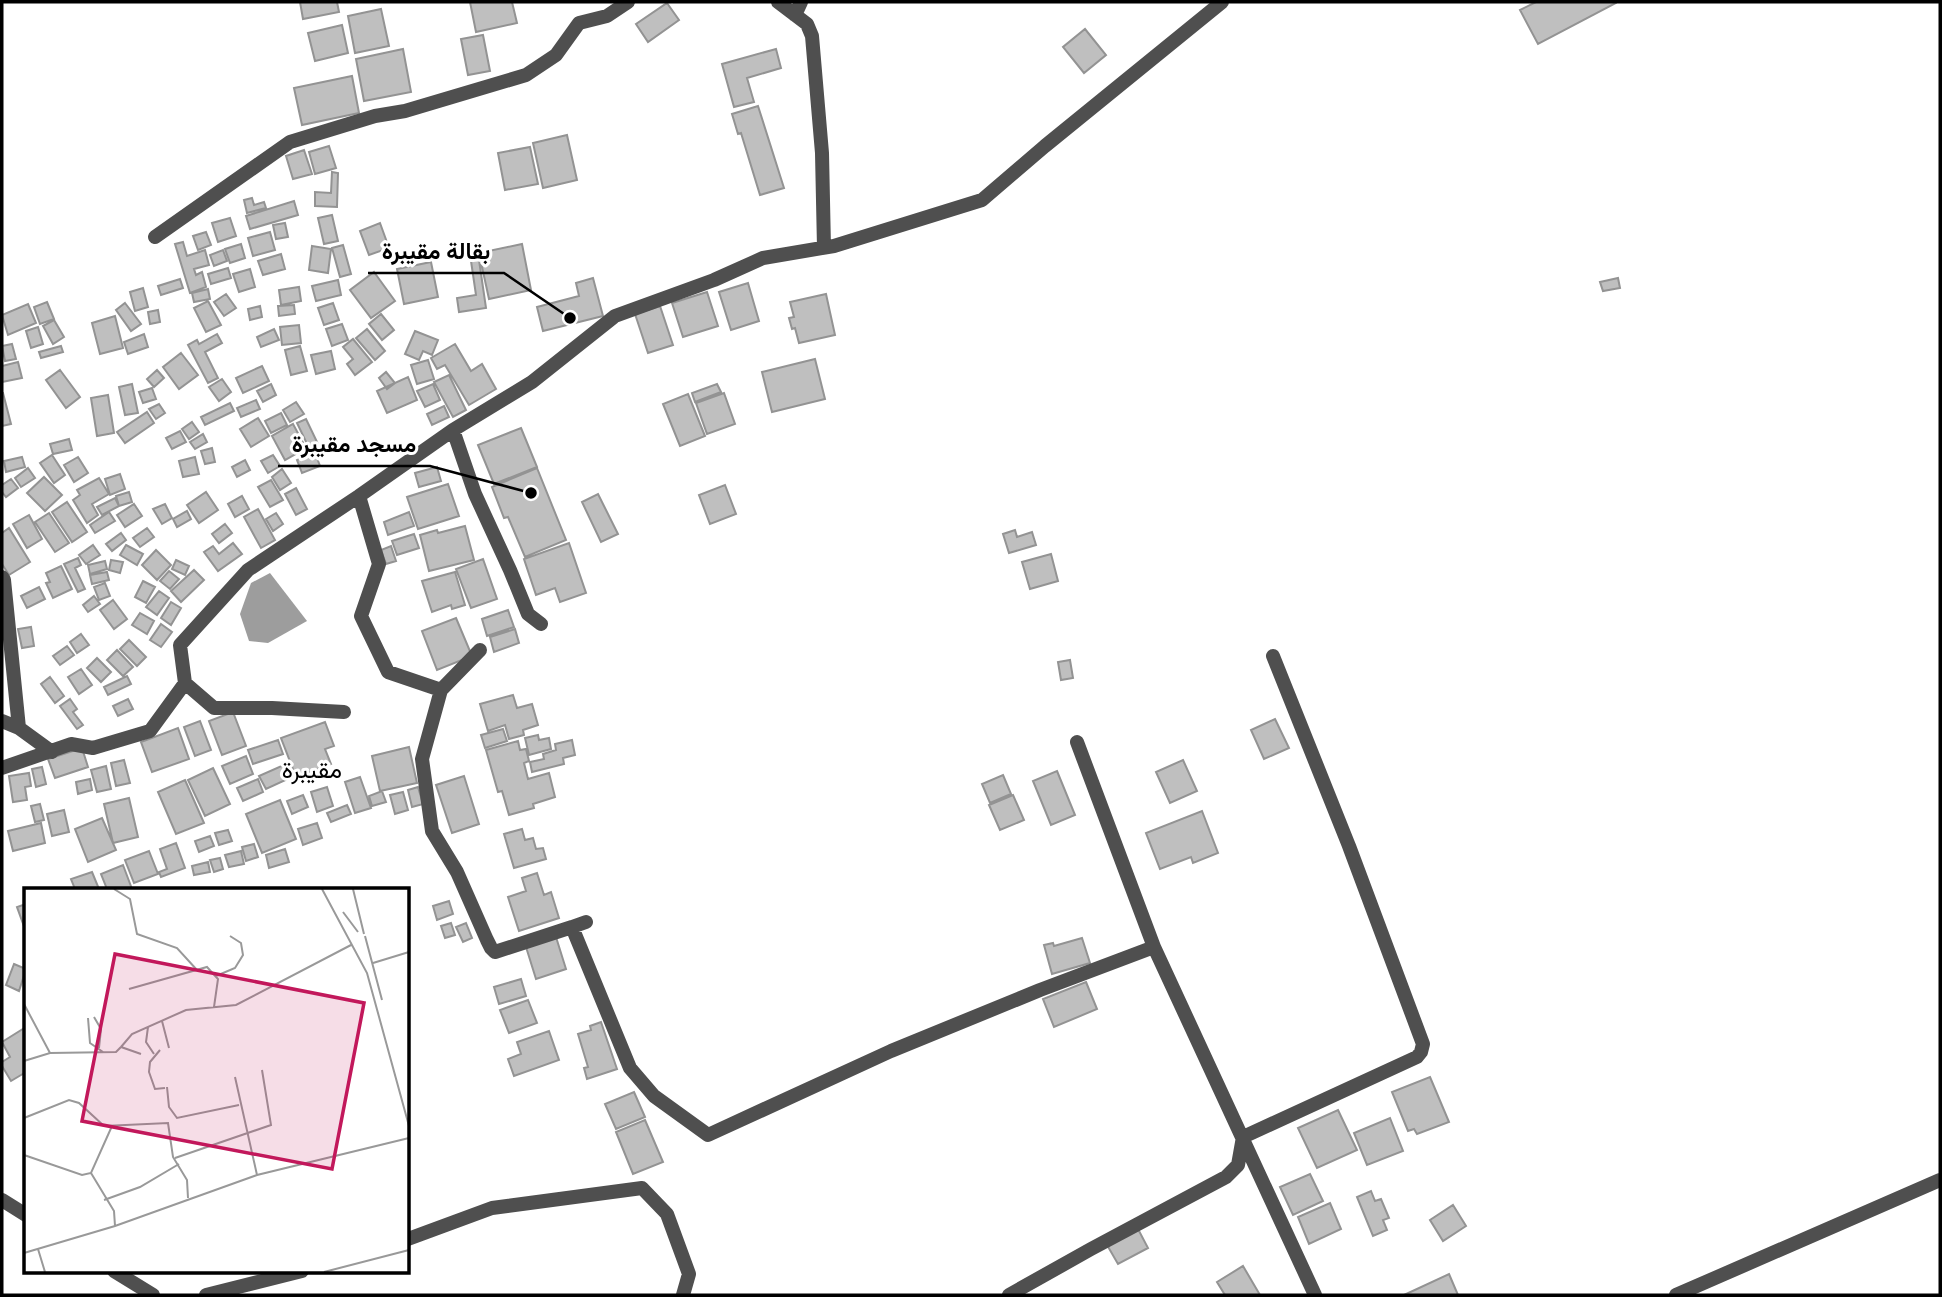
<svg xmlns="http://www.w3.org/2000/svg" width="1942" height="1297" font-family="Roboto,Vazirmatn,sans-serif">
	<rect width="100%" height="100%" fill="#fff"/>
	<!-- water -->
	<path fill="#9d9d9d" d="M270,573L307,621L268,643L249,641L240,614L251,583Z"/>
	<!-- building -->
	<path fill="#bfbfbf" stroke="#939393" stroke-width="2" d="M300,2H337L339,12L303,19Z
		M470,2H512L517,23L476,32Z
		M1536,2H1616V3L1538,44L1520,10Z
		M667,3L679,20L648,42L636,24Z
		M381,9L389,46L355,53L348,16Z
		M342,25L348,53L315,61L308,33Z
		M1085,29L1106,55L1084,73L1063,47Z
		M483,35L490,71L468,75L461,39Z
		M403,49L411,92L364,101L356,59Z
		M776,49L781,68L747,78L754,102L734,107L722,64Z
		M352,76L359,113L302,125L294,88Z
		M758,106L784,188L760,195L741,133L738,134L732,114Z
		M567,135L577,180L543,188L533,143Z
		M329,146L336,168L315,174L309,152Z
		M530,147L538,184L505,190L498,153Z
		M304,150L312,174L293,179L286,156Z
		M332,172L338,173L337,207L315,206V192L331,193Z
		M252,198L254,205L264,202L266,208L247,213L244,200Z
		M294,201L298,215L250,229L246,216Z
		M332,215L338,241L324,244L318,218Z
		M230,218L236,236L218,242L212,223Z
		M285,223L288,237L276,239L273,225Z
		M380,223L389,248L369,255L360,231Z
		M206,232L211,245L198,250L193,236Z
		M270,232L275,250L253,256L248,238Z
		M183,242L187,256L205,250L209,265L194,269L196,275L202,272L206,287L190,293L175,244Z
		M241,244L245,258L230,263L225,249Z
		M522,244L531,290L489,299L479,253Z
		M343,245L351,274L340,277L332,248Z
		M312,246L331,249L328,273L309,270Z
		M223,250L227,261L214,266L210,255Z
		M281,254L285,269L263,275L258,261Z
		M479,260L486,308L459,312L457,298L476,295L471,261Z
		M431,262L438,297L404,304L397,269Z
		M228,268L231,278L211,284L208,274Z
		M250,269L255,287L239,292L233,274Z
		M374,272L395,301L371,318L350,290Z
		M593,278L603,316L543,331L537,307L579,296L576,283Z
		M1618,278L1620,288L1603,291L1600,282Z
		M180,279L183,288L161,295L158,286Z
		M338,280L341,295L316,301L312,286Z
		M748,283L759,321L731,330L719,292Z
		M299,287L301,301L281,305L279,290Z
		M143,288L148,307L135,311L130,292Z
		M208,289L210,299L194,302L192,293Z
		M707,292L718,326L683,337L672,303Z
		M226,294L236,308L224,316L214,302Z
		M826,294L835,335L799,343L795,328L792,329L789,318L794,317L790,302Z
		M208,301L221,325L206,332L194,308Z
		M47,302L54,319L40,324L34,307Z
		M125,303L141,324L131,331L116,310Z
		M333,303L339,320L324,325L318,308Z
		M28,304L36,323L8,335L2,315Z
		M294,305L295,314L279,316L278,306Z
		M260,306L262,317L250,320L248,309Z
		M660,306L673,345L648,353L635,314Z
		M158,310L160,322L150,324L148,312Z
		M381,314L394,330L382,340L369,324Z
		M115,316L123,348L100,354L92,323Z
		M54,320L64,337L53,344L43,326Z
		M342,324L348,340L332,346L326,329Z
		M299,325L301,343L282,345L280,327Z
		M38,327L43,344L31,348L26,331Z
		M274,329L279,340L261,347L257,337Z
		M367,329L385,351L375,360L356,338Z
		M415,331L438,340L432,355L423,351L419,360L405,354Z
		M144,334L148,347L128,354L124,342Z
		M217,334L222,343L205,352L218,378L208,383L188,345L197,340L199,344Z
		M353,339L372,362L355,375L347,364L353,359L343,347Z
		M12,344L16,359L5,361L2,346Z
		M455,344L471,371L482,364L496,389L469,405L445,365L437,369L431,358Z
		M61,346L63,352L41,358L39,352Z
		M300,346L307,371L291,375L285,350Z
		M331,351L335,369L316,374L311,355Z
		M181,353L198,375L179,389L163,367Z
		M815,359L825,399L772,412L762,372Z
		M428,360L434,379L417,384L411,365Z
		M18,362L22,378L2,382V366Z
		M262,366L269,381L243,393L236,378Z
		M60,370L80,397L66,408L46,380Z
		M157,370L164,378L154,387L147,379Z
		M386,372L395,383L387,389L379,378Z
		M449,375L466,410L453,417L434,382Z
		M408,377L417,400L387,413L377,391Z
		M222,379L231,392L219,401L209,387Z
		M132,384L138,413L125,415L119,387Z
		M271,384L276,395L263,402L257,391Z
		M433,384L440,400L425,407L417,391Z
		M717,384L721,392L695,402L692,393Z
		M152,388L156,399L143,403L139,392Z
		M2,393H3L11,424L2,426Z
		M724,393L735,424L707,434L696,403Z
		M688,394L705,436L680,446L663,404Z
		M108,395L114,433L97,436L91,398Z
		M256,400L260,409L241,417L237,408Z
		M296,402L304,414L290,422L283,410Z
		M230,403L234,411L205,425L201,417Z
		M159,404L165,413L156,419L149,409Z
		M444,406L449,417L432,425L427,414Z
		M147,412L154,423L125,443L117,432Z
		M281,413L287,425L271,433L265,421Z
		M258,418L269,436L251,447L240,429Z
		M306,419L318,444L309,448L297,423Z
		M192,422L199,432L189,439L182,429Z
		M293,424L306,448L285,460L272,436Z
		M521,428L537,467L494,484L478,445Z
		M180,431L186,442L172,449L166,438Z
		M203,434L207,442L195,449L190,442Z
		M69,439L72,450L53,454L50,444Z
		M212,448L215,462L205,464L201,451Z
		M315,453L320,466L302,473L297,460Z
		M52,455L65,475L54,483L40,463Z
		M273,455L280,466L268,473L261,461Z
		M22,457L25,467L6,472L4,461Z
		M78,457L88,473L74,482L64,465Z
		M195,457L199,474L183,477L179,461Z
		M245,460L250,470L237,477L232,467Z
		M437,467L441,481L419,487L415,473Z
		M28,468L35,478L21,487L15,478Z
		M537,468L566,540L525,557L508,517L504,518L492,487Z
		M282,469L291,483L280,490L272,477Z
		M120,474L125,489L110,495L105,479Z
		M44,477L62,495L45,511L27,493Z
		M99,478L109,494L92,504L98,515L87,523L73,500L80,495L77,490Z
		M11,479L18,488L6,497L2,492V485Z
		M271,480L283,500L270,507L258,487Z
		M448,484L459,516L418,529L407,497Z
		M725,485L736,514L710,524L699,495Z
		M296,488L307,509L296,515L285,494Z
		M129,492L132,502L119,506L116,496Z
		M206,492L218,510L199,523L187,505Z
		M598,494L618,534L601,542L582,502Z
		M242,496L249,509L235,517L228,504Z
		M115,498L119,506L102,515L97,507Z
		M67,502L87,532L72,542L52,512Z
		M134,504L142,516L125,527L117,515Z
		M165,504L172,518L162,524L153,509Z
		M258,509L275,540L261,548L244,517Z
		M187,511L191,519L177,527L173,519Z
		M109,512L115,521L95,533L90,525Z
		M409,512L414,526L388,535L384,522Z
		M49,513L69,543L55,552L35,522Z
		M276,513L283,524L273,531L266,519Z
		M29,515L42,539L27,548L13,524Z
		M225,524L232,533L219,543L212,534Z
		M465,526L474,560L429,571L420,535L437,530L438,533Z
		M9,528L30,562L9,575L2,564V533Z
		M147,528L154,537L140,547L133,538Z
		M1015,530L1017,537L1032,532L1036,545L1009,553L1003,534Z
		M121,533L126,540L112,551L106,544Z
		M414,534L419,548L397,555L392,541Z
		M233,543L242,554L218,571L204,552L213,546L219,554Z
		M569,543L586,593L560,602L555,588L536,595L524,559Z
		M93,545L100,555L86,564L79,555Z
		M126,545L143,554L137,565L120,555Z
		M391,546L396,561L386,564L381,550Z
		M156,550L171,565L157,580L142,565Z
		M1051,554L1058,581L1030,589L1022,562Z
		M78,558L81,565L75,568L85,589L78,592L64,564Z
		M483,559L497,599L471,608L456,569Z
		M111,560L123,562L120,573L109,570Z
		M176,560L189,566L185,575L172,569Z
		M105,561L107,569L90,574L88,565Z
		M61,566L72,589L53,598L46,583L50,582L46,573Z
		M194,570L204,580L181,602L171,591Z
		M169,571L179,579L170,589L160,581Z
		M107,572L109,580L92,584L90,575Z
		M455,572L465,605L452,609L451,605L432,612L422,581Z
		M143,581L155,587L146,603L135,597Z
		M105,583L110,596L99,600L94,587Z
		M39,587L45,599L27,608L21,596Z
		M159,591L169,598L157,615L146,607Z
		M94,596L100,604L88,612L83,605Z
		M113,600L127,619L114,629L100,610Z
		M171,602L181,608L171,625L161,618Z
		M508,610L514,627L487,636L482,619Z
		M140,613L154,621L147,634L132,625Z
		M456,618L472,656L437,670L422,631Z
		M161,624L172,632L161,647L150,640Z
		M31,627L34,646L22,648L18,629Z
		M515,629L519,643L494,652L490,637Z
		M81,634L89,645L77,653L70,642Z
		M129,640L146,657L137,666L120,649Z
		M67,646L74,655L60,665L53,656Z
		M117,650L133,667L123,676L107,660Z
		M97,658L111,672L101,682L87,668Z
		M1070,660L1073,678L1061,680L1058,662Z
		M81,669L92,685L79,694L68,677Z
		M127,676L131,684L108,695L104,687Z
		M50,677L64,696L55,703L41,684Z
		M513,695L517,708L532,704L538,725L523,730L524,735L509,739L505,725L488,731L480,704Z
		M70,699L77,709L73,712L83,725L77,729L60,706Z
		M128,699L133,709L118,716L113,706Z
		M233,712L246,746L222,755L209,721Z
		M1275,719L1289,748L1264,759L1251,730Z
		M200,721L211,750L195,756L184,727Z
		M325,722L334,746L325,749L331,764L296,777L281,738Z
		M178,728L189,759L152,772L141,742Z
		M503,729L507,741L485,748L481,735Z
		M538,735L539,740L549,738L551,749L529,755L525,738Z
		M278,740L283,754L253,764L248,750Z
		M572,740L575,755L563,758L564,764L532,772L530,762L544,759L543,754L556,750L555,744Z
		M518,741L520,750L526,749L529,761L524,763L528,779L549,773L555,797L533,804L534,808L509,815L502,791L498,792L486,750Z
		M409,747L417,783L380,791L372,756Z
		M82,748L88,767L55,778L48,759Z
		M246,756L253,774L230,784L222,766Z
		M124,760L130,783L116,786L111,763Z
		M1183,760L1197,791L1170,803L1156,772Z
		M286,764L292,777L266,789L259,776Z
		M106,766L111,789L97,792L91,770Z
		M42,767L46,784L36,787L32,769Z
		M213,768L230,804L205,816L188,780Z
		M1057,771L1075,815L1051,825L1033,781Z
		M29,773L31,786L25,787L27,800L13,802L9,776Z
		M1003,775L1011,794L990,803L982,784Z
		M464,776L479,824L452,833L436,785Z
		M360,777L371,808L355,813L345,782Z
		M90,779L92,790L78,794L76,782Z
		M258,779L263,792L243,801L237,788Z
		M185,780L204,823L176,834L158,792Z
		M327,787L333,806L317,812L311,792Z
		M418,787L423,804L412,807L408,790Z
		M382,791L386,802L372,806L369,796Z
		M403,792L408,810L395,814L390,795Z
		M303,795L308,807L292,814L287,801Z
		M1013,795L1024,820L1000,830L989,805Z
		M129,798L138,837L113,843L104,804Z
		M280,800L296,839L262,853L246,814Z
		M40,804L44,820L35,822L31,806Z
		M347,805L351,814L331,822L327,813Z
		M64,810L69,832L52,836L47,814Z
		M1202,811L1218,853L1193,863L1191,857L1160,869L1146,833Z
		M102,818L116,850L88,862L75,829Z
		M41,823L45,843L13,851L8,831Z
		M317,823L322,838L303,845L298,829Z
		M522,829L525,840L533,838L536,849L543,848L546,859L514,868L504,834Z
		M228,830L232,841L219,845L215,833Z
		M210,836L214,846L199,852L195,841Z
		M176,843L185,868L161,877L159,872L167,869L160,849Z
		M254,844L258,857L246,861L242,847Z
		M285,849L289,862L269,868L266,855Z
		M149,851L158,874L134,883L125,860Z
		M241,851L244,864L229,867L225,855Z
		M220,858L223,869L214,872L210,860Z
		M208,862L210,872L194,875L192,866Z
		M123,865L132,889H107L101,874Z
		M92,872L99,889H75L71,879Z
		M537,873L544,895L551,892L559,918L519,931L508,897L526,891L522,878Z
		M449,901L453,914L437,920L433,906Z
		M26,904V932L17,907Z
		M451,923L455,935L445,938L441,926Z
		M466,923L472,938L463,942L456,927Z
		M556,937L566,969L536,979L526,947Z
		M1082,938L1090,963L1052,974L1044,945L1053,943L1054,946Z
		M14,964L26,969L19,991L6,985Z
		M521,979L526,996L499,1004L494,987Z
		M1086,982L1097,1009L1054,1027L1043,999Z
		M528,1000L537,1023L509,1033L500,1010Z
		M601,1022L617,1069L587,1079L584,1068L588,1067L578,1034L591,1030L590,1026Z
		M26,1027V1072L11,1081L2,1066V1062L10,1057L2,1042Z
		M549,1031L559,1060L514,1076L508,1059L521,1054L517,1042Z
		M1430,1077L1449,1122L1417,1134L1414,1129L1408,1131L1392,1092Z
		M634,1092L645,1117L616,1129L605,1104Z
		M1338,1110L1357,1150L1317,1168L1298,1128Z
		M1390,1118L1403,1151L1367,1165L1354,1133Z
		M645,1120L663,1162L633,1174L616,1132Z
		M1310,1174L1323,1201L1293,1215L1280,1187Z
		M1371,1191L1375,1201L1381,1199L1389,1218L1383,1220L1387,1230L1373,1236L1357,1197Z
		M1330,1203L1341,1229L1309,1244L1298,1217Z
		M1453,1205L1466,1226L1443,1241L1430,1220Z
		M1138,1229L1148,1248L1118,1264L1107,1245Z
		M1243,1266L1260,1295H1225L1217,1282Z
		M1449,1274L1458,1295H1404Z"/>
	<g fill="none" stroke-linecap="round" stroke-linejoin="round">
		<!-- minor -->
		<path stroke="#4f4f4f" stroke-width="14" d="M778,2L807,24L812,36L822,153L824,248
			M795,15L801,2
			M155,237L290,142L375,116L405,111L526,75L556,55L579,23L607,16L628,2
			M453,430L475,494L510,570L528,614L541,624
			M359,496L379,564L361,616L388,672L441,690
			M2,577L4,580L19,728
			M480,650L441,690L422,759L432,831L457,872L487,940L491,948L495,952L572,927
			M185,683L180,645L248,570L359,496L453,430L532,382L615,316L714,280L763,258L834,246L982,200L1045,146L1222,2
			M2,721L19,728L52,752
			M1077,742L1154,947L1315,1295
			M2,768L71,744L93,748L150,731L185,683L214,708H272L344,712
			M586,922L572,927L630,1068L654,1096L708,1135L891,1051L1040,990L1154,947
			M2,1200L26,1215
			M408,1239L492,1208L642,1188L667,1214L689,1274L683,1295
			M114,1271L153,1295
			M206,1295L302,1271
			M1009,1295L1091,1249L1226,1177L1238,1165L1243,1137L1417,1057L1421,1052L1423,1044L1349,846L1273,656"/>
		<!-- tertiary -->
		<path stroke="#4f4f4f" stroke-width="14" d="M1676,1295L1940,1180"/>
	</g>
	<g text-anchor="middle" stroke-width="6" stroke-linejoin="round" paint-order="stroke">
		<!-- quarter labels -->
		<g font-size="24" fill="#000" stroke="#fff">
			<text x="312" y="778">مقيبرة</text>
		</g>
	</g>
	<!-- overview -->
	<g transform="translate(24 888)">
		<rect width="385" height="385" fill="#fff"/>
		<path fill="none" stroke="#999" stroke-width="2" d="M90,1L106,11L113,46L153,60L173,82M298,1L343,85L385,238M329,1L340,46M319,24L334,44M341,48L358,112M349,75L385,64M192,88L211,80L219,67L217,55L206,48M105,101L183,79L194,91L190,119M0,116L26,165M70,129L77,141L75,160M64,130L66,155L79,164M138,133L145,160M124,139L122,154L130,166M97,159L108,146L162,122L212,117L327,57M136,162L126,174L125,184L131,201L141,200M0,173L26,165L92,164L97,159L117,166M211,189L233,287M143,199L145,219L153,230L215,217M0,230L45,212L55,215L80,238L144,235L149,269L163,292L164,310M0,267L58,287L67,285L88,238M151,270L247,237L238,182M67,285L90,323L91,338M80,312L116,299L155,276M14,361L21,384M0,365L91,338L233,287L385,250M300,384L385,362"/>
		<path fill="#c2185b" fill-opacity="0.15" stroke="#c2185b" stroke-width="3.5" d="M91,66L340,115L308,281L58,233Z"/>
		<rect width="385" height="385" fill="none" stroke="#000" stroke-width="3.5"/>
	</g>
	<!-- callouts -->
	<path fill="none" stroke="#000" stroke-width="2.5" d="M570 318L504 273H368M531 493L430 466H278"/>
	<g fill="#000" stroke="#fff" stroke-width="2.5">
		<circle cx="570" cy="318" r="7"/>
		<circle cx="531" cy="493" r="7"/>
	</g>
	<g font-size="23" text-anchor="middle" font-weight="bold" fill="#000" stroke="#fff" stroke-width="6" stroke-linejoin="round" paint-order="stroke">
		<text x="436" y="259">بقالة مقيبرة</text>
		<text x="354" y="452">مسجد مقيبرة</text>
	</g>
	<!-- border -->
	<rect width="1942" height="1297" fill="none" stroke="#000000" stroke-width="7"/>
</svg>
